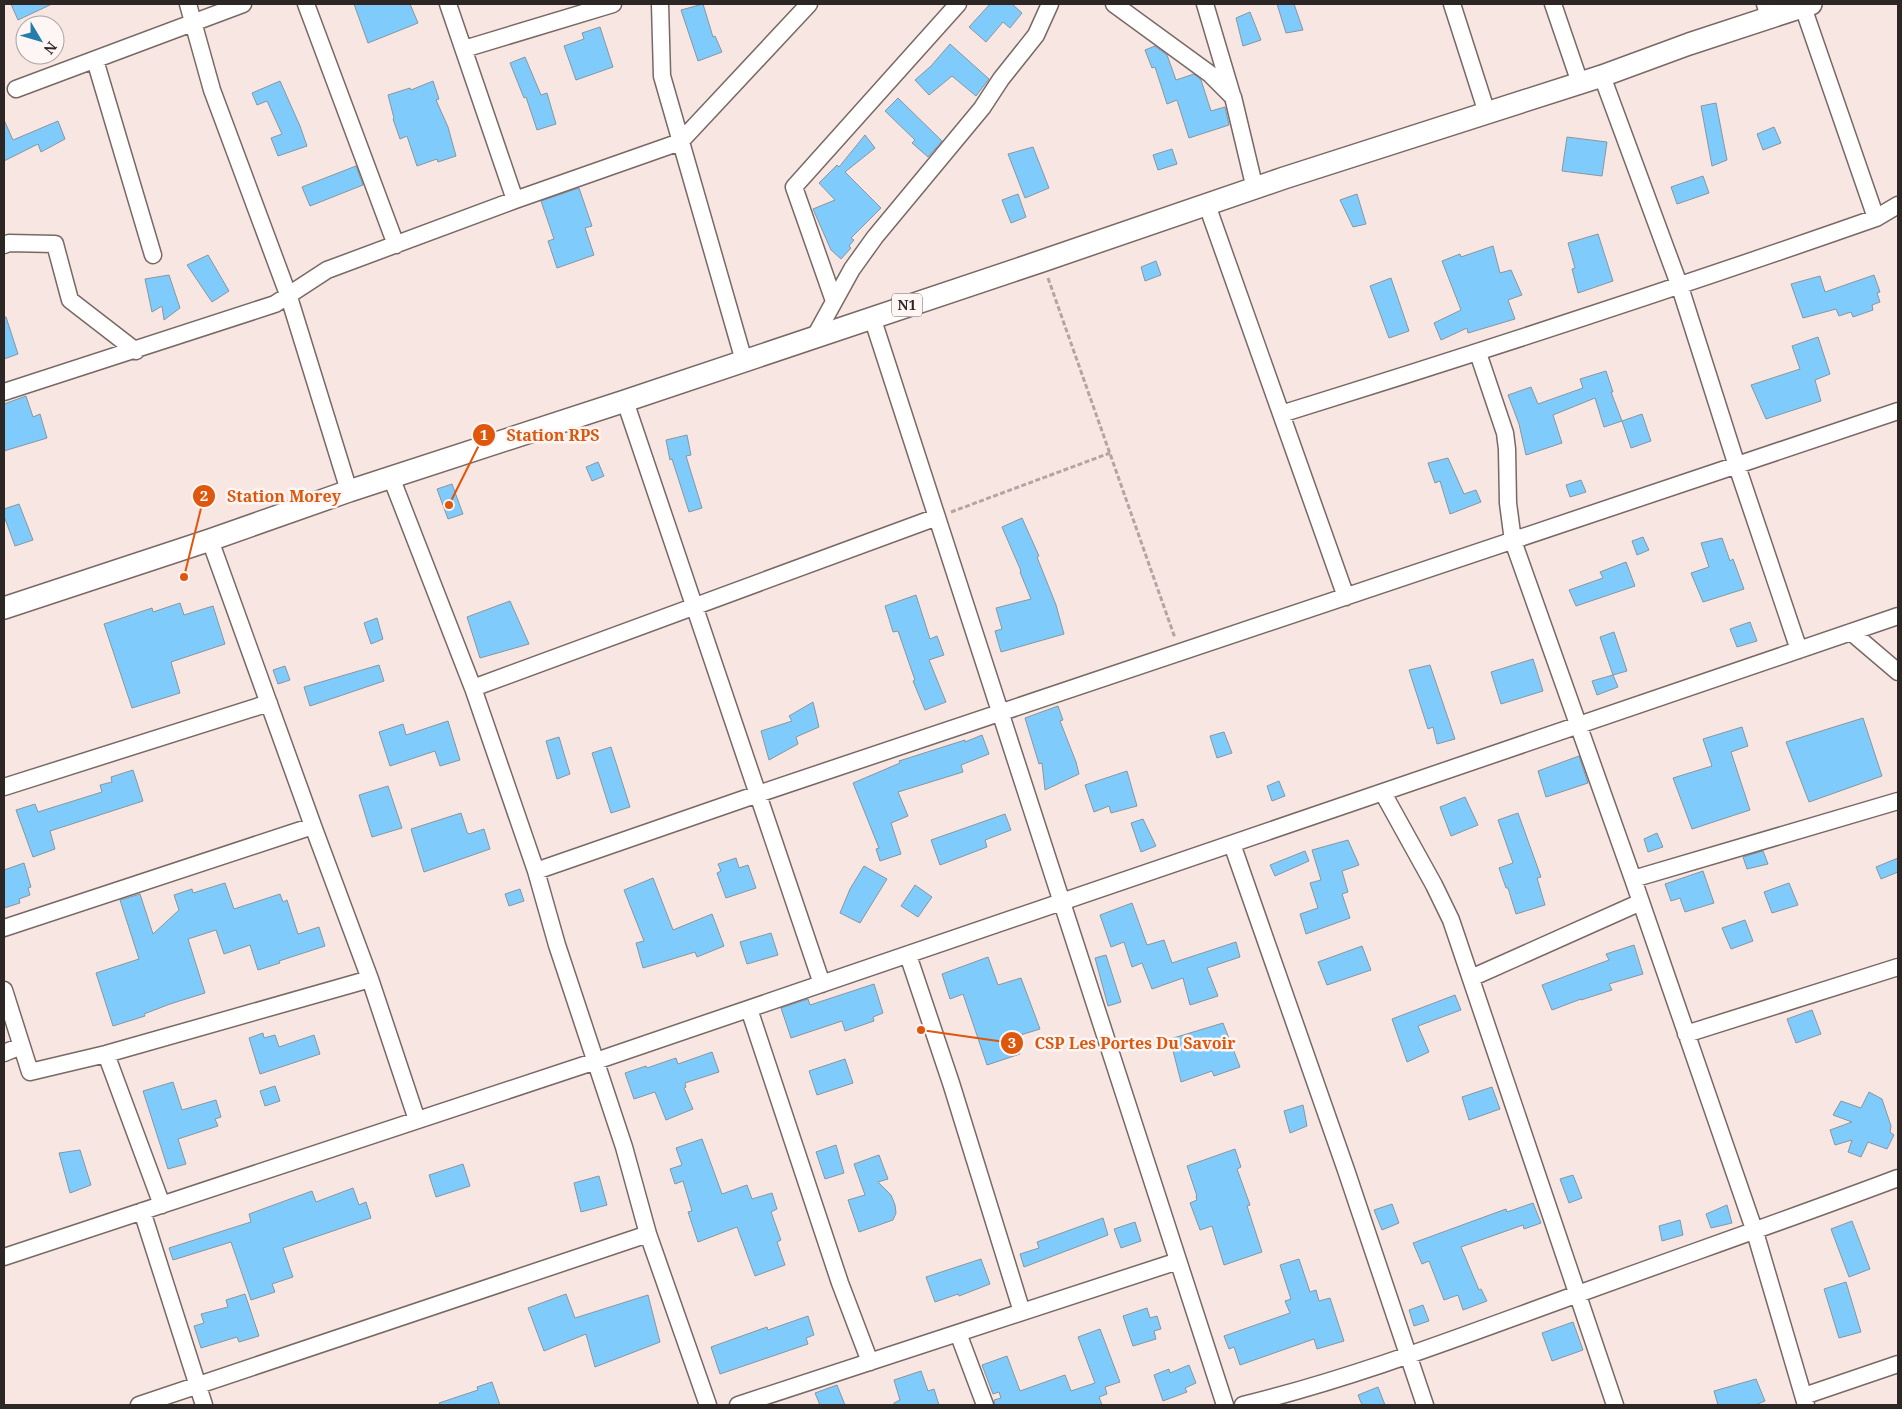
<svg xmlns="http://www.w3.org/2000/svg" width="1902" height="1409" font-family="'Noto Serif',serif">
	<rect width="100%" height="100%" fill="#f7e6e2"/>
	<!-- building -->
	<path fill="#7fccfc" stroke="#89969f" d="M11,4H52L18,20Z
		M354,4H410L418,23L368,43Z
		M703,4L713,37L715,36L722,52L698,61L681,10Z
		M990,4H1012L1022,13L1010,28L1003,22L986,42L969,27Z
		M1277,4H1294L1303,30L1286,33Z
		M1250,12L1261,40L1243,46L1236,18Z
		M600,27L613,67L576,80L564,46L584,39L582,33Z
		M950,44L989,79L976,96L952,76L929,95L915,80L931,66Z
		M1155,46L1167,55L1176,80L1194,74L1201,80L1211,111L1225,107L1229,125L1189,138L1177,100L1167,104L1155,67L1152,68L1145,50Z
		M525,57L541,95L547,93L556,124L537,130L526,97L524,98L510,63Z
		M280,81L300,126L307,146L278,156L271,138L282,134L267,101L257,105L252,93Z
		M433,81L439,99L436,100L448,127L456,156L438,162L437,159L417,166L407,136L400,139L393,119L394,118L388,95L410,88L411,90Z
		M898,98L942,141L928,157L912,143L915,140L885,111Z
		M1716,103L1727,160L1712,166L1701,106Z
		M4,120L13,140L58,121L65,139L41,152L38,144L4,161Z
		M1774,127L1781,143L1763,150L1757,134Z
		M865,135L875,148L845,172L881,208L851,238L854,240L849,246L851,248L841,259L831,250L813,209L835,200L819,183L837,165L839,167Z
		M1567,137L1607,142L1602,176L1562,171Z
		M1033,147L1049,188L1025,198L1008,154Z
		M1172,149L1177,164L1158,170L1153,155Z
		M356,166L363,185L310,206L302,187Z
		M1703,176L1709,193L1677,204L1671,187Z
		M579,188L592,226L585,228L594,255L557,268L548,241L554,239L541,201Z
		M1018,194L1026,217L1011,223L1002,200Z
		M1357,194L1366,224L1353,227L1340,200Z
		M1598,234L1613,281L1578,293L1572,269L1575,268L1568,243Z
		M1493,246L1500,273L1511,270L1522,295L1508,300L1515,319L1468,333L1467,328L1441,340L1434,323L1461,310L1442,261L1460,254L1461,257Z
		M208,255L229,291L212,302L187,265Z
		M1156,261L1161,275L1145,281L1141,267Z
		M169,275L180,308L164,320L162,306L152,312L145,279Z
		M1874,275L1880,292L1877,293L1880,302L1872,305L1873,310L1853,317L1851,312L1839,316L1836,309L1803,318L1791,284L1820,276L1825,292Z
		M1391,278L1409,331L1389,338L1370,286Z
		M4,317H6L18,354L4,359Z
		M1818,337L1830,374L1815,380L1821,401L1766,419L1751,385L1800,369L1792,346Z
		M1606,371L1613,392H1611L1622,421L1604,427L1595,398L1553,415L1562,443L1526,455L1519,424L1508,395L1531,387L1538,404L1583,388L1580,379Z
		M26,396L33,417L40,414L47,438L4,451V404Z
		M1642,414L1651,441L1631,448L1622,421Z
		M687,435L691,455L686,456L702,508L689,512L672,459L670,460L666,440Z
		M1448,458L1464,494L1476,490L1481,502L1450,514L1440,481L1435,483L1428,463Z
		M598,462L604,476L592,481L586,467Z
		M1581,480L1586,492L1570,497L1566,485Z
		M452,484L463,514L448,519L437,489Z
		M19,504L33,540L15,546L4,516V509Z
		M1022,518L1039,556L1037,557L1056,605L1064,634L1001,652L995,631L1002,629L996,608L1031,599L1020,572L1021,571L1002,527Z
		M1643,537L1649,550L1637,555L1632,541Z
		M1722,538L1730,561L1733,559L1744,589L1703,602L1691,573L1709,567L1701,543Z
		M1626,562L1635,586L1576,606L1569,590L1603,578L1600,572Z
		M916,595L930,639L937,636L944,655L929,660L946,702L925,710L913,681L915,680L898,631L893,632L885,606Z
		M510,601L529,644L480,658L467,617Z
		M180,603L184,615L213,606L225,644L171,662L180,693L132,708L104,624L152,608L153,612Z
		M377,618L383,639L371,644L364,623Z
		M1750,622L1757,641L1737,647L1730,629Z
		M1614,632L1627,671L1613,675L1600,637Z
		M1533,659L1543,691L1501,704L1491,672Z
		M379,665L384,681L310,706L304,687Z
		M1430,665L1455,739L1437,744L1433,727L1428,729L1409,670Z
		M285,666L290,680L278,684L273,670Z
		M1613,675L1618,687L1597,695L1592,681Z
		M813,702L819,727L796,737L798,744L769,760L761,731L792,721L789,716Z
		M1058,706L1063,720L1060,721L1076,762L1079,774L1045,790L1042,763L1039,764L1025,718Z
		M1863,718L1882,776L1809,802L1786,742Z
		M448,721L460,760L440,766L435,751L390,766L379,732L403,724L406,735Z
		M1742,727L1748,746L1731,752L1750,810L1692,829L1673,778L1712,766L1703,739Z
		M1224,732L1232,753L1217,758L1210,736Z
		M982,735L989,754L961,765L963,772L898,792L908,816L891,823L901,854L880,861L876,849L879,848L853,783L900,763L899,761L965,740V742Z
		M559,737L570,774L557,779L546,741Z
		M611,747L630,807L611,813L592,753Z
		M1579,756L1588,783L1546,797L1538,771Z
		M133,770L143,801L50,831L55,849L33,857L16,810L35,804L38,812L102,792L100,785L112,782L111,777Z
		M1127,771L1137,806L1111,813L1109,806L1094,812L1085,785Z
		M1279,781L1285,796L1272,801L1267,786Z
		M388,786L402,828L372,837L359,795Z
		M1465,797L1478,825L1451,836L1440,807Z
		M461,813L467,832L469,834L484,829L490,849L424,872L411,829Z
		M1518,813L1541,877L1537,878L1545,905L1516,914L1508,888H1506L1499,868L1513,863L1498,820Z
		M1005,814L1011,830L985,840L987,847L940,865L931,840Z
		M1143,819L1156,846L1141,852L1131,823Z
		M1657,833L1663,847L1648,852L1644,839Z
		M1348,840L1359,865L1342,871L1348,892L1342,894L1350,918L1306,934L1300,914L1318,908L1310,883L1321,880L1312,850Z
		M1305,851L1309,861L1275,876L1270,865Z
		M1763,851L1768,864L1747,869L1743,857Z
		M736,858L739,868L748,865L756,888L726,898L717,873L721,871L718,864Z
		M1898,858V872L1881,879L1876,867Z
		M24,863L31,887L28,888L30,895L19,899L20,903L4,908V870Z
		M864,866L887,879L860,923L840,913L850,889Z
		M1703,871L1714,903L1685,912L1680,898L1671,901L1665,884Z
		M653,878L673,930L712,914L724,946L697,957L695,952L643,968L636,943L644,941L624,890Z
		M225,883L234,909L280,894L283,902L287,900L298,934L319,927L325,946L279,961L280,963L258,970L250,945L224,954L216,930L188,939L205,993L170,1004L144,1014L145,1016L113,1026L96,973L139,959L120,900L140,894L153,934L179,910L174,895L192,889L193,893Z
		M1789,883L1798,905L1772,913L1764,892Z
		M915,885L932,897L918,917L901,906Z
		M520,889L524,901L509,906L505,894Z
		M1132,903L1147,945L1164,940L1172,963L1236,942L1240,957L1207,968L1218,996L1190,1005L1183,978L1152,989L1142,963L1132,967L1124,942L1111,947L1100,915Z
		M1745,920L1753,941L1731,949L1722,928Z
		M771,933L778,955L747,964L740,942Z
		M1634,945L1643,974L1609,984L1612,990L1581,1000V999L1552,1010L1542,985L1609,960L1606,954Z
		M1362,946L1371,970L1327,985L1318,962Z
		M1106,955L1121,1002L1108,1006L1095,958Z
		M988,957L998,985L1021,978L1040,1029L1014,1037L1020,1054L987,1065L963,994L950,999L942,974Z
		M874,984L883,1013L873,1017L874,1021L845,1031L842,1021L791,1038L781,1008L808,999L810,1005Z
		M1455,995L1461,1010L1418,1026L1429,1052L1407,1062L1392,1019Z
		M1812,1010L1821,1034L1796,1043L1787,1019Z
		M1223,1023L1240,1067L1214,1076L1212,1071L1181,1082L1170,1039Z
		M263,1033L264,1038L275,1035L279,1047L314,1035L320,1054L260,1074L249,1038Z
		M712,1052L719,1072L685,1083L686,1087L684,1088L693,1109L666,1120L655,1092L634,1099L625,1073L646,1066L647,1068L676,1058L678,1064Z
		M845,1059L853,1083L817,1095L809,1071Z
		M173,1082L182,1110L216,1100L221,1117L215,1119L218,1126L178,1139L186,1164L168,1169L143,1091Z
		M275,1086L280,1101L265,1106L260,1091Z
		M1492,1087L1500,1109L1469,1120L1462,1097Z
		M1869,1092L1882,1099L1891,1126L1890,1132L1894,1135L1887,1149L1868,1142L1861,1157L1848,1152L1852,1140L1835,1145L1830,1130L1852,1122L1833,1115L1841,1101L1861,1108Z
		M1303,1105L1307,1126L1290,1133L1284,1111Z
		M702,1139L722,1194L747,1185L752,1199L772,1193L777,1209L771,1212L781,1240L777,1242L785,1265L755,1276L737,1227L698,1242L688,1212L692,1211L683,1181L675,1184L670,1169L682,1165L676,1148Z
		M836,1145L844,1173L825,1179L816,1152Z
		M1235,1149L1241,1167L1237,1169L1250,1205L1247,1206L1262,1252L1224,1265L1212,1226L1200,1230L1190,1203L1197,1200L1196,1196H1197L1187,1166Z
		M80,1150L91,1185L70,1193L59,1153Z
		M879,1155L888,1179L878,1182L891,1195L895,1205L896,1213L893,1220L859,1232L848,1200L865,1195L854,1164Z
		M463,1164L470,1186L436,1197L429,1175Z
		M1573,1175L1582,1198L1569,1203L1560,1179Z
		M599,1176L607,1205L581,1212L574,1183Z
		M353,1188L359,1205L366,1202L371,1218L283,1248L293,1277L272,1284L275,1292L251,1300L231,1242L173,1260L169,1248L251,1222L249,1214L312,1191L316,1202Z
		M1533,1203L1541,1223L1524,1229L1523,1225L1461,1247L1479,1290L1481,1289L1487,1301L1463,1310L1458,1295L1444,1300L1429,1261L1422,1264L1413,1243L1506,1209L1507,1212Z
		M1392,1204L1399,1223L1382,1230L1374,1210Z
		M1727,1205L1732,1223L1711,1228L1706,1214Z
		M1103,1218L1108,1235L1024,1267L1020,1254L1039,1248L1037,1242Z
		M1680,1220L1683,1235L1662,1241L1659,1226Z
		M1852,1221L1870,1269L1849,1277L1831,1229Z
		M1135,1222L1141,1241L1121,1248L1114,1229Z
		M981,1259L990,1284L959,1296L958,1294L935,1302L926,1277Z
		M1299,1259L1310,1292L1316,1290L1319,1301L1330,1298L1344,1341L1317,1349L1314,1339L1240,1365L1234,1347L1229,1349L1224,1336L1290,1313L1285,1301L1291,1299L1280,1265Z
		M1846,1282L1861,1332L1839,1338L1824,1289Z
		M245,1294L259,1336L239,1342L237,1337L201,1348L194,1326L204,1323L201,1314L228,1307L226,1300Z
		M566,1294L575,1318L648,1295L660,1342L595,1367L586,1334L544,1351L528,1308Z
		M1423,1305L1429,1321L1414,1326L1409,1310Z
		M1147,1308L1150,1318L1157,1316L1161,1329L1154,1331L1156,1339L1133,1346L1123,1316Z
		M808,1316L814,1335L806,1338L808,1344L720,1374L711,1347L767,1327L768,1330Z
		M1573,1322L1583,1350L1552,1361L1542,1333Z
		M1100,1329L1120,1382L1105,1387L1107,1394L1099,1397L1102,1405H995L994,1400L1001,1398L999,1392L993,1394L982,1365L1007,1356L1020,1391L1065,1375L1071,1391L1095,1383L1078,1337Z
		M1189,1365L1196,1383L1185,1388L1187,1392L1163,1401L1154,1375L1169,1369L1170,1373Z
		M921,1371L928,1391L934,1389L939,1405H894V1403L900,1400L894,1380Z
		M1756,1379L1765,1401L1755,1405H1718L1714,1391Z
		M492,1382L500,1405H440L439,1403L478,1390L477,1387Z
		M837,1385L845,1405H820L815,1393Z
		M1378,1387L1385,1405H1362L1358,1395Z"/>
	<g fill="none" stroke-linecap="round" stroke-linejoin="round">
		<!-- minor casing -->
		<g stroke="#786965" stroke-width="19">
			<path id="minor" d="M188,4L212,90L289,297L349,491
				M306,4L396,245
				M448,4L515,200
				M660,4L662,76L744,361
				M1114,4L1210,74L1233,97L1255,189
				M1205,4L1232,95
				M1452,4L1487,113
				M1553,4L1580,83
				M1765,4L1769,17
				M1803,7L1876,218
				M464,49L613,4
				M95,60L153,255
				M1602,76L1680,287L1737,466L1799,650
				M16,89L243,4
				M1207,205L1346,597
				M4,245L9,243L55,244L70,300L136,351
				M834,301L794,187L958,4
				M872,317L1225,1405
				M814,338L852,269L875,237L982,108L1001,79L1036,35L1050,4
				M1478,353L1505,433L1507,449L1508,503L1513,541L1633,879L1755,1232L1806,1405
				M4,392L275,304L327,270L515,200L680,142L809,4
				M625,401L822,984
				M1281,414C1481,352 1679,287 1876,218L1898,205
				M391,477L473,688L536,871L557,945L624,1147L648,1234L708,1405
				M210,540L313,826L370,979L417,1120
				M1851,632L1898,672
				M473,688L937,517
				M4,787L269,703
				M1383,793L1434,885L1451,920L1615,1405
				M1232,844L1346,1170L1425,1405
				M536,871L758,794L1898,411
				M1633,879L1898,801
				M4,928L313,826
				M908,955L951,1083L1022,1312
				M1471,978L1641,902
				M4,990L30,1072L106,1054L370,979
				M749,1009L840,1283L870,1362
				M1686,1034L1898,967
				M4,1053L21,1046
				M106,1054L162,1205
				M142,1211L204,1405
				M4,1257L596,1061L1898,616
				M958,1333L985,1405
				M1804,1396L1898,1364
				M139,1405L648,1234
				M738,1405L1178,1261
				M1243,1405C1358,1377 1467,1334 1578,1294C1685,1255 1792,1218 1898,1178"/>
		</g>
		<!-- major casing -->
		<g stroke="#786965" stroke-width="24">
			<path id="major" d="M4,608L210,540L349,491L625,401L1042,261L1284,178L1602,76L1689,44L1811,4"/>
		</g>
		<!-- path -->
		<path stroke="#b3a5a2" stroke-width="3" stroke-dasharray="5 2.5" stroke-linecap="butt" d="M1048,278L1175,638
			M951,512L1110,453"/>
		<!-- minor -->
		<use href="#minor" stroke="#fff" stroke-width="16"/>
		<!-- major -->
		<use href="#major" stroke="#fff" stroke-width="21"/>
	</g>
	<g text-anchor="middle" stroke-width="5" stroke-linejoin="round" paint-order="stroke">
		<!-- shield labels -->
		<rect fill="#fdf6f4" stroke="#6b6462" stroke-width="1" x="892" y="293.5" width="30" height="23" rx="4"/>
		<g font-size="14" font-weight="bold" fill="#2c2624">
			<text x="907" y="310">N1</text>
		</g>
	</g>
	<!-- callouts -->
	<path fill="none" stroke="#df560d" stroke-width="2" d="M449 505L484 435M184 577L204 496M921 1030L1012 1043"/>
	<g fill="#df560d" stroke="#fdf6f4" stroke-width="2">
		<circle cx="449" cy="505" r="5"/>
		<circle cx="184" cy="577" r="5"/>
		<circle cx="921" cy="1030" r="5"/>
		<circle cx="484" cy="435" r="12"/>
		<circle cx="204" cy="496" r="12"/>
		<circle cx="1012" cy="1043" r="12"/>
	</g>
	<g font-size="15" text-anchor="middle" font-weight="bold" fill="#fff">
		<text x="484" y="440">1</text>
		<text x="204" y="501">2</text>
		<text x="1012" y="1048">3</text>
	</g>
	<g font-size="16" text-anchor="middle" font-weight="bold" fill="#df560d" stroke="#fdf6f4" stroke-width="5" stroke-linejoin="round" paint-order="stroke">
		<text x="553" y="441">Station RPS</text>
		<text x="284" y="502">Station Morey</text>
		<text x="1135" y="1049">CSP Les Portes Du Savoir</text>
	</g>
	<!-- border -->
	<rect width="1902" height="1409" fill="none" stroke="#2c2624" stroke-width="10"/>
	<!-- north arrow -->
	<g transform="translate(40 40) rotate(128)"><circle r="24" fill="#fdf6f4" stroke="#a9a3a1"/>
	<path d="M0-4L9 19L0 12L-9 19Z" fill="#267dac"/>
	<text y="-8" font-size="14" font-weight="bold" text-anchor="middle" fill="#2c2624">N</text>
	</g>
</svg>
